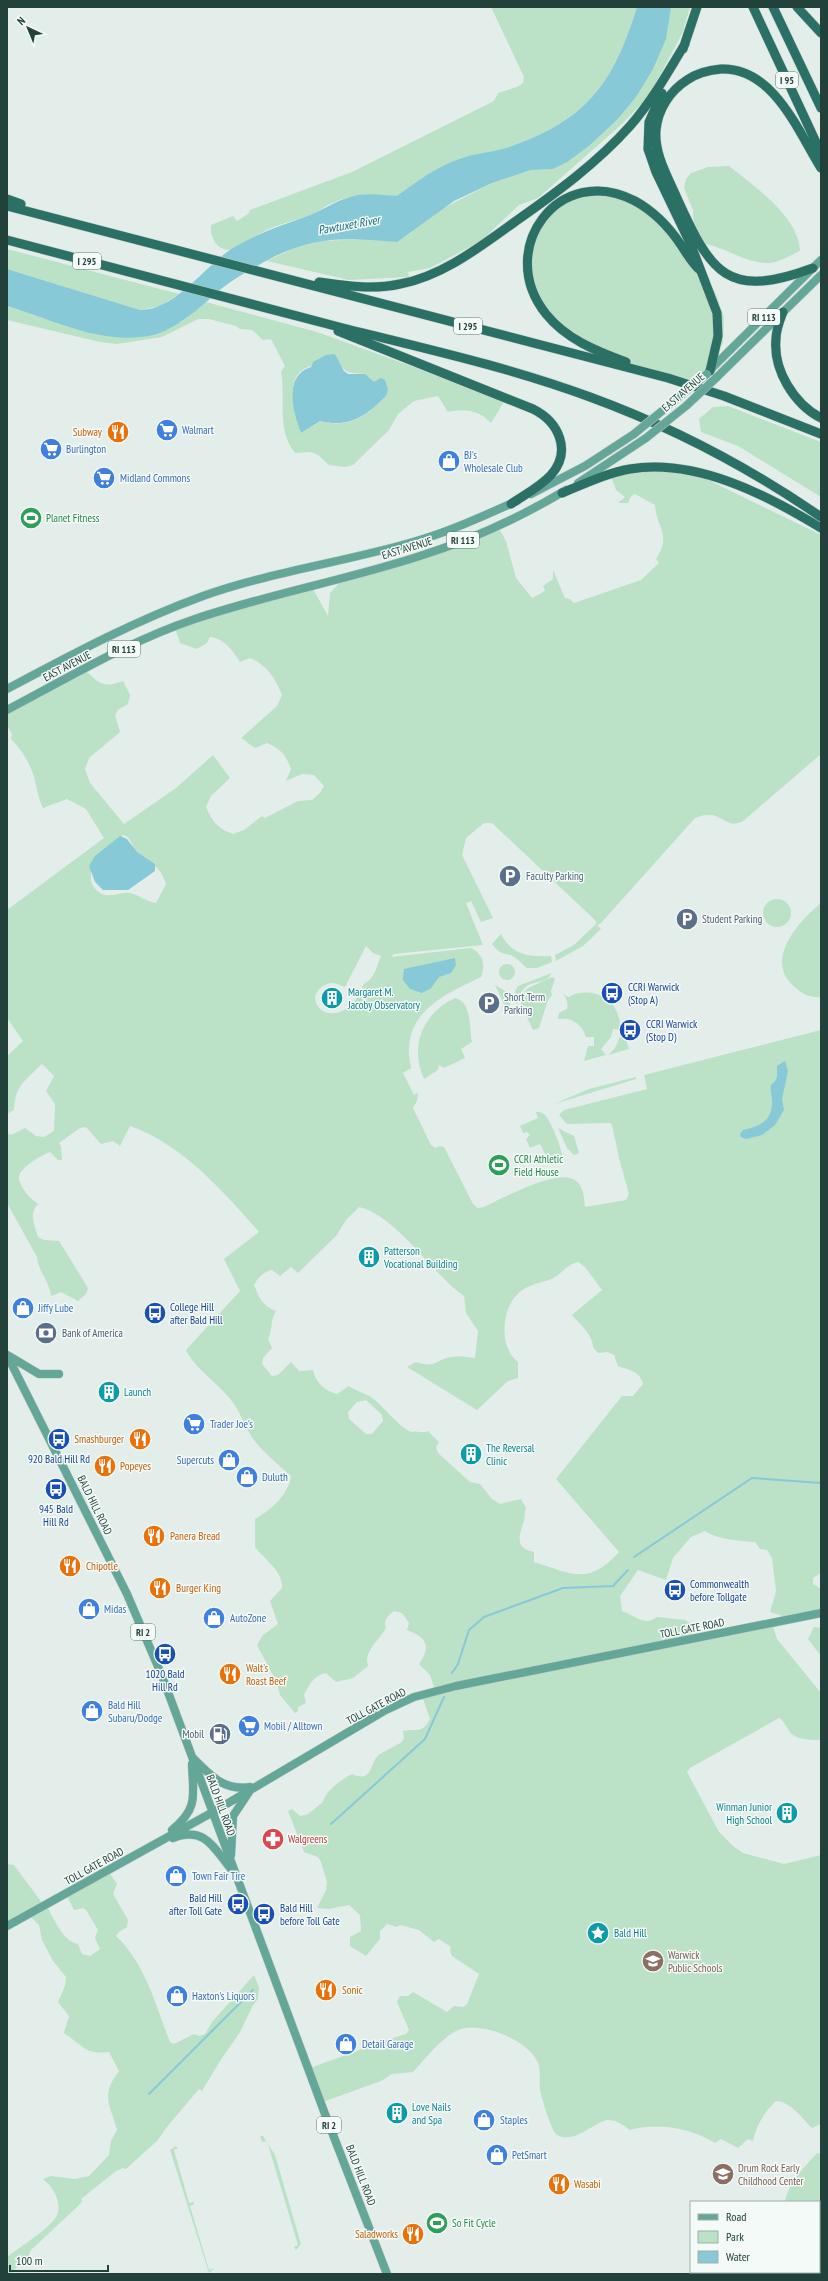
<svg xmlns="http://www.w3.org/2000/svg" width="828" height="2281" font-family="'PT Sans Narrow',sans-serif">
	<rect width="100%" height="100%" fill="#e3eeea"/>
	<!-- green -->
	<path fill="#bbe1c6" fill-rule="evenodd" d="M491,7H637C613,84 587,120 509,147C493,152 475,153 459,159C436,167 416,182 397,197C376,194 355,193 335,202C326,205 319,211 310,215C296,220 279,224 265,231C254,236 243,249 230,250C216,250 210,237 211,225L233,216L237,221L248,214L250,210L352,172L494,101L498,93L517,87L523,83L524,77Z
		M671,7H690L683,32L649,96L622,124L538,198L519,205L481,241L430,268L408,272L409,277L349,280L267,261L302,244L323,241L363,239L440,210L492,183L531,170L553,169L589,146L618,119L636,97Z
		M729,166C754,186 799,217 800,251C791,255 778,263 768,263C744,263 724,246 700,243L694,229L693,210L684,188L686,179L691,173L708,167Z
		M592,193L639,203L702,269L715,292L724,317L723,342L715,361L693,386L636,368L567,333L538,298L529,267L538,228L561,205Z
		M7,249L179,294L160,306L140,310L7,269Z
		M206,302L317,332L505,400L491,423C479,410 465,408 448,412L438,396L414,401L398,414L389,430L353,465L345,467L329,465L318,455L310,452L295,453C276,430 286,399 281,372L285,366L271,339L263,340L252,330L240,329L236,326L209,319H198L162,337L117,344L100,342L7,320V306L27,312L181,322ZM335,354C344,372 344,373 365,374L386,396C366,416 350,429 320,421L301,433C295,417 284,380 304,369C314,364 325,359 335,354Z
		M728,406L821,442V497L738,446L701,432L699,419L713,407Z
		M637,470L694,473L821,535V754L742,822L733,824C716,818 715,810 695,818L601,923L597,925L601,929L583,946L556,961L555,955L574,945L596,924V921L492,823H484L466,838L462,855L493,918L481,922L471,901L466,903L483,945L394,954L391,957L471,948C485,955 485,967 481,977C441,996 399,1015 411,1068L403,1073L414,1095L418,1093L417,1101L413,1108L431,1145L435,1148L440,1146L444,1147L473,1204L478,1208L484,1207C502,1199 559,1166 576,1181C584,1187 584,1198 585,1207L626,1200L629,1194L619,1158L612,1125L610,1123L567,1124L559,1115L564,1110L647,1089L644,1075L821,1030V1573L813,1578V1584L821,1589V1612L786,1617L770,1612L776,1591L772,1558L767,1550L760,1549L755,1542C743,1542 713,1538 705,1531L691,1537L673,1558L666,1580L638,1570L620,1596L622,1611C635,1615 644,1627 657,1617L685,1620L690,1623L692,1637L772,1623L777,1639L821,1693V1740C812,1740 799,1740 792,1734C786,1729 786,1722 779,1718L690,1768L687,1772L719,1832L733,1846L743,1853L784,1864L821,1855V2124L812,2128C802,2118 791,2102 776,2101C764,2112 756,2126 753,2141L748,2139L738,2148L721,2139L715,2143C691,2128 657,2122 630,2130C623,2125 617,2120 608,2120C595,2121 570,2148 555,2133C551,2128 541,2097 540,2090C539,2083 541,2070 538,2063C529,2040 477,2018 454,2032C438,2042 426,2058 413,2072L392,2074L381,2081L320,2103L307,2069L360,2050L365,2045L373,2044L406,2034L409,2030L397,2002L400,1996H408L413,1992L447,2012L454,2006L463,2007L467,2004L479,1974L452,1956L450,1951L451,1947L439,1939L434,1942L419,1930L400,1925L397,1927L387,1924L380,1931V1939L366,1956L350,1946V1937L361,1931L360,1915L349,1905L329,1909L317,1908L326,1890L327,1882L321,1862L318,1857L304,1852L288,1811L292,1809L300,1816L308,1814L323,1802C325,1791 342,1779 352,1774C374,1784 369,1761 380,1754C387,1750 395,1746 402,1742L404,1738L403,1731C415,1728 422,1735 430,1719L422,1696L435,1690L430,1675L419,1664C432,1646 426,1637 407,1630L409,1623L402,1613L394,1611C388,1616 383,1619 386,1628C380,1639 363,1652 368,1666L353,1678L336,1682L326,1673C314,1675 309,1685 304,1695L306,1703L298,1707V1711L295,1713L280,1695L277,1683L257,1645L263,1635L278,1624L270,1601L282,1588C283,1571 265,1560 255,1547V1519C271,1510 289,1494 291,1476C280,1466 256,1446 250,1434C242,1421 241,1413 231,1400C217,1382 195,1369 186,1350L240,1291L224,1259L259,1232C224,1192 182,1144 130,1126L120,1146L113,1141L101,1144L86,1127L80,1128L59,1143L61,1146L62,1160H58L50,1152C42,1155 19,1168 19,1177C19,1187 31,1199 38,1204C28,1214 35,1225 38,1237L44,1240L59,1241L88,1288L86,1294L78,1301L61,1292L51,1296C50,1282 38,1271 37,1257L7,1203V1133L11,1135L25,1128L36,1136L44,1137L54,1131L55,1104L46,1091L54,1076L42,1064C25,1081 15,1085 14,1110L7,1114V1056L23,1041L7,1018V910L104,838L86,809L67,799L43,808C38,798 37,788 34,777C30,763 21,749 11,739L12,734L7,725V710L85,670C99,683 103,689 123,681L130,695L128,704L118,710L115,715L120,732L89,758L85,769L90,783L124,824L176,788L213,755L230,778L211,796L206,807C212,821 218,829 233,834L244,830L262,816L265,818L298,801L312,800L320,793L324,786L314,775L302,774L286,781L291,769C286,755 281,749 267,743L255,748L241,738L277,706L282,695C275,678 267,665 250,658L240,662C233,651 224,638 210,637L207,643L197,649L180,643L175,628L312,587L328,616L330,593L343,579L498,527L506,541L516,578L532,598L545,591L543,586L553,579V570L565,598L570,599L574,603L641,580L659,563L656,559C672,534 657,530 655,505L635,494L631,496L628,503H618L625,497L616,490L611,476ZM123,835C131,836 132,846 136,852C149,869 157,858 166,884L156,903C147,902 139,895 130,893C121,891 112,898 102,894C97,892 92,886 91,880C89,859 108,847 123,835ZM366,946L373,953L381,956C378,962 376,973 371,978C369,981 366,982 364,984C360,990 358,998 353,1003C345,1014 323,1019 316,1003C312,993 323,983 333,983C337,983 341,986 345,987ZM359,1207C397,1216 432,1274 464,1296L466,1313L478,1331L475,1358C468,1357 459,1355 452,1357C435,1359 438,1369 416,1362L407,1367L477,1410L508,1381L518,1378V1362C498,1347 501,1306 521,1291C531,1283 548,1282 555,1277C563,1272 568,1264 578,1262L585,1267L602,1290L572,1315C579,1323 593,1335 593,1347L598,1353L608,1352L614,1355L618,1366C629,1370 640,1371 643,1384L633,1396H622L556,1479L619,1552C588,1586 573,1574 534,1562V1552C514,1548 519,1535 524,1521C525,1517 524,1513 526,1508L521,1499L500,1504L492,1499L480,1484L470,1482L438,1453L436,1447L439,1442L428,1431C422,1434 417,1430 411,1432C395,1424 386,1408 371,1397C364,1393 356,1391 349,1386L337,1394C325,1391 315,1382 313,1370L299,1371L291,1362L278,1375L272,1376L262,1364L263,1358L272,1348L268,1339C273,1330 270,1320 276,1311C262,1306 259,1297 254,1285C258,1277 264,1272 272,1270L280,1276L291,1267L298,1273L336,1236L346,1220ZM366,1400L382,1415L383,1421L372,1434H366L349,1419L348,1412L357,1402Z
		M763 913a14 14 0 1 1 28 0a14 14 0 1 1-28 0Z
		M821,903V997C811,998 804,995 796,988C762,962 798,922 821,903Z
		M501,934C512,955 528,957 551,956L552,962L537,968H527C523,965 521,962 517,959C508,951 502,958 492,944Z
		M499 972a8 8 0 1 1 16 0a8 8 0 1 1-16 0Z
		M552,973C542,990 522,972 517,1008L515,991L518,986Z
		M552,977L555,979L551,991L552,995L548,1000L539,1028L533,1030L521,1004V995L528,988Z
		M495,985L507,992L510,1004L508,1013Z
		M558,991L568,997C593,984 622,1000 620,1030L613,1029L611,1037L601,1049L606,1055L584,1061L588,1046H594V1037H586C582,1024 572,1017 558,1019L559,1013L567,1009C569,1001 565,994 558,991Z
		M455,998C473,1001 469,1033 472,1042L461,1049L465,1058L444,1068L439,1065L438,1070L424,1079C409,1046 423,1013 455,998Z
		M623,1030L629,1049L608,1055L615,1048Z
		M636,1077V1079L554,1104L589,1089Z
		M536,1112C539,1112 542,1112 545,1115C550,1120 563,1150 562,1157L558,1162L548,1160L540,1144L530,1148L526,1139L530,1135L527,1132L523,1133L520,1126L538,1118Z
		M558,1128L574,1136L579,1153L574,1155L567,1148Z
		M814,1627L821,1628V1656L808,1639Z
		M7,1864L14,1865C24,1879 34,1891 44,1906L46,1905C54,1918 62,1941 78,1944L82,1954L90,1956L100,1949L95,1938L98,1930L86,1910L83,1908L74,1910L66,1894L108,1871L117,1884L113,1894L128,1920L127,1927L119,1932L116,1936C145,1963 156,2006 170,2042L174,2044L194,2034L199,2036L205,2034L212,2022L254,1975L259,1987L258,1999L253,2005L240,2032L220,2061L202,2091L199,2089L166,2128L158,2140L126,2169L123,2168L116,2171L81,2199L82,2202L77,2207L31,2250L29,2255L10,2274H7V2257C21,2246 43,2233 54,2220C65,2206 54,2188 43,2179L51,2176L75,2179L89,2176L109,2155L111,2141L117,2130C110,2104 100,2096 119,2071L109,2052C86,2055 82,2045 64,2033L69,2016L58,2002L65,1986L66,1977L53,1961L42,1940L39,1925L29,1915L7,1927Z
		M260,2136H263L275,2155L301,2244L296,2250L294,2247L298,2245L267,2141L262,2142Z
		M176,2146L178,2148L174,2150L189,2203L194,2202V2204L190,2206L209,2270L215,2268L209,2273L170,2150Z
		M817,2153L821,2154V2247H819V2202H785C789,2181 804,2168 817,2153Z"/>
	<!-- water -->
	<path fill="#87c9d7" d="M637,7H671L666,39L653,69L636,97L618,119L589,146L567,162L553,169L531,170L492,183L454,201L397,242C339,237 308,236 257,266C245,273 232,280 221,289C203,305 177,329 153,335C102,346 55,320 7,306V269L140,310C175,310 203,268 230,250C255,234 283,225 310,215C327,208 340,198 358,195C371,193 384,195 397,196C416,182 436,167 459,159C475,153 493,152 509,147C587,120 613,84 637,7Z
		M335,354L344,371L348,374H365L374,382L381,378L385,380L388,390L386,396C366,416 350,428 320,421L301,433C293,412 283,376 311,367L313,362L326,355Z
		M120,836L127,839L137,852L155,864V871L128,890H103L95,882L89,866L95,856Z
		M455,958L456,965L451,973L439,977L431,988L422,993L410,989L403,980L404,969Z
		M785,1061L788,1071L782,1099L784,1110L775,1125L762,1135L746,1139L741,1137L740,1134L743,1130C760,1126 773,1121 772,1101C772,1095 770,1091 771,1085C779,1080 777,1074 777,1066Z"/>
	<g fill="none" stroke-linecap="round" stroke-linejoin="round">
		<!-- stream -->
		<path stroke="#87c9d7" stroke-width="2" d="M634,1557L752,1478L821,1483
			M452,1673L458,1664L469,1630L484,1617L563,1588L613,1586L628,1570
			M331,1824L425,1739L444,1697
			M149,2094L253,1990"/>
		<!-- major casing -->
		<g stroke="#c1cac8" stroke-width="9">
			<path id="major" d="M709,371L821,260
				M717,377L821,275
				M578,483L646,438
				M531,494L585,466L634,434
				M7,689C71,655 134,621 203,596C271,572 344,562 413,542C449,532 483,516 517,501
				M7,710C68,678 129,641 195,619C269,594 346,580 420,556C471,540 521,517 566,490
				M7,1355L127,1594L162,1676L325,2114L387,2274
				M9,1356L39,1374H59
				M194,1759C211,1776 224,1791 250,1787
				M172,1830C199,1808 193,1795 192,1764
				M173,1838C205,1826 213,1847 231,1869
				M231,1855L233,1816L249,1792
				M7,1926L213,1812L384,1711L414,1697L456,1686L821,1613"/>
		</g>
		<!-- highway casing -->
		<g stroke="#c1cac8" stroke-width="10">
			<path id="highway" d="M753,7L821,153
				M773,7L821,108
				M797,7L821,33
				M683,49L697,7
				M662,93L649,122L648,149L656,172L691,245L717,313L718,336L710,371
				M7,199L21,204
				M7,206L668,378L724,396L821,434
				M7,240C118,269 229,298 339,327C423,348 509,367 590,397C672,427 750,468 821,517
				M813,268C727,300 711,273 677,198C668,177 654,154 656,130C658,109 670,91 687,80C697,73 709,70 721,69C773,67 798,131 821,168
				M319,282C347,286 373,290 400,284C443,276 481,246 516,221C556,193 597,163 630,126C652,101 668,72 685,44
				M783,312C780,320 776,329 776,339C773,370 794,404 821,418
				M338,331L533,409C559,422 572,451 551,475C540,487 524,495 511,504
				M626,362C596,351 566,339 546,314C494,249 560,161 635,201C655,212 669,227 681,245C687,254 693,265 701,271
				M562,493C584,484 607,473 630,469C696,458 767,495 821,528"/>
		</g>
		<!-- major -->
		<use href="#major" stroke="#64a798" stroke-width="8"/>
		<!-- highway -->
		<use href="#highway" stroke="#2a7064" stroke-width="9"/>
		<!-- major-bridge casing -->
		<g stroke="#c1cac8" stroke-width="9" stroke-linecap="butt">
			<path id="major-bridge" d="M634,434L707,374
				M646,438L686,406L717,377"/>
		</g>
		<!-- major-bridge -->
		<use href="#major-bridge" stroke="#64a798" stroke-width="8"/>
	</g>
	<!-- icons -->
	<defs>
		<g id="supermarket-disc" transform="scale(1.15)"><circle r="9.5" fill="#3f7fe0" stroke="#f4faf7"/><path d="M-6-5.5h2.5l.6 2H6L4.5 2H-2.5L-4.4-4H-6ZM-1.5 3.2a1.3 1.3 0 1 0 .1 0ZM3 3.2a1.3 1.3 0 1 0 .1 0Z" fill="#fff"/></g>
		<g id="restaurant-disc" transform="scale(1.15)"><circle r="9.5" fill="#e8710a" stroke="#f4faf7"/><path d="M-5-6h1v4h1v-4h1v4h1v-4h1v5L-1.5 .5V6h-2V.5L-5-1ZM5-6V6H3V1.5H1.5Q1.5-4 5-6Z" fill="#fff"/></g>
		<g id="shop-disc" transform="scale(1.15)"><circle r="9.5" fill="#3f7fe0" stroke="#f4faf7"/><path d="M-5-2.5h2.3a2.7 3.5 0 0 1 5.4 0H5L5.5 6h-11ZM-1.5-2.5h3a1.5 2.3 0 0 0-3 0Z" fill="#fff"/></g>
		<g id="stadium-disc" transform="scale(1.15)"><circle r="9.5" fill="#2e9e5b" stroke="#f4faf7"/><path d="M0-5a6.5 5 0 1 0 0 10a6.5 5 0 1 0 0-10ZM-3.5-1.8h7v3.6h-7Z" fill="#fff"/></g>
		<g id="parking-disc" transform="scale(1.15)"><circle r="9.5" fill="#5c6f8a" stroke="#f4faf7"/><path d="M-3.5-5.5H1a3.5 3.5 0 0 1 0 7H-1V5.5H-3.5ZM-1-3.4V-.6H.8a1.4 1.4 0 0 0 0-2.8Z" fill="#fff"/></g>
		<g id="bus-disc" transform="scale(1.15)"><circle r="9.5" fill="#1a4fb4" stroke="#f4faf7"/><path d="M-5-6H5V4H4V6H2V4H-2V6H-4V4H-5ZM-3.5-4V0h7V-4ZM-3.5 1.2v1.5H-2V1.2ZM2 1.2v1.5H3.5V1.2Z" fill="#fff"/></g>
		<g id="building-disc" transform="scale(1.15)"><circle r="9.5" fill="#0f9aa8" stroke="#f4faf7"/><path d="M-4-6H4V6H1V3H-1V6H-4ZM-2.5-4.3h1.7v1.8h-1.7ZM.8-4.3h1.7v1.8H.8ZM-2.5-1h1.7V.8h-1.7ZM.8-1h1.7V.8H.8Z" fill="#fff"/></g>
		<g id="bank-disc" transform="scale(1.15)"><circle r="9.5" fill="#5c6f8a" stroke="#f4faf7"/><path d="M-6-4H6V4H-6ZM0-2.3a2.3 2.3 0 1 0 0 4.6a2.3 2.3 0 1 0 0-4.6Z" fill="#fff"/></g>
		<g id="fuel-disc" transform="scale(1.15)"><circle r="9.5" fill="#5c6f8a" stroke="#f4faf7"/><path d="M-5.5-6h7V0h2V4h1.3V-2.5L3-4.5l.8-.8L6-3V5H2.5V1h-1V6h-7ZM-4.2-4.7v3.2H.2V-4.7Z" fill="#fff"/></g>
		<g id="pharmacy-disc" transform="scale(1.15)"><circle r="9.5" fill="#e0444e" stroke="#f4faf7"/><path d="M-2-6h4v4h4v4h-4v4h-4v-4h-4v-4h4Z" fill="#fff"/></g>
		<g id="sight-disc" transform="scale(1.15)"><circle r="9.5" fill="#0f9aa8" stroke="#f4faf7"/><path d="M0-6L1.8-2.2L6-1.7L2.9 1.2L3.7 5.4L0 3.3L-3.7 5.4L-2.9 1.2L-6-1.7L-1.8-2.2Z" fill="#fff"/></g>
		<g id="school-disc" transform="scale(1.15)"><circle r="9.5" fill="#8d6e63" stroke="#f4faf7"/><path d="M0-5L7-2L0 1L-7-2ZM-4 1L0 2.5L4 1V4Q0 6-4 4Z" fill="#fff"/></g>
	</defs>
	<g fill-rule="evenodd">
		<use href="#supermarket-disc" x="167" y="430"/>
		<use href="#restaurant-disc" x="118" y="432"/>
		<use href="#supermarket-disc" x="51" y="449"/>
		<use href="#shop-disc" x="449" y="461"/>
		<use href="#supermarket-disc" x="104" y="478"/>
		<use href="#stadium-disc" x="31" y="518"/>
		<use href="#parking-disc" x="510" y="876"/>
		<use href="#parking-disc" x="687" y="919"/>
		<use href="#bus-disc" x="612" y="993"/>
		<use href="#building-disc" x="332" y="998"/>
		<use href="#parking-disc" x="489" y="1003"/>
		<use href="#bus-disc" x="630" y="1030"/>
		<use href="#stadium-disc" x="499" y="1165"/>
		<use href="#building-disc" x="369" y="1257"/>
		<use href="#shop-disc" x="23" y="1308"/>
		<use href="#bus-disc" x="155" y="1313"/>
		<use href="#bank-disc" x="46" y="1333"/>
		<use href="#building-disc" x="109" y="1392"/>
		<use href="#supermarket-disc" x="194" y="1424"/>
		<use href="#bus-disc" x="59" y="1439"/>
		<use href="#restaurant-disc" x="140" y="1439"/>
		<use href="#building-disc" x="471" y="1454"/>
		<use href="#shop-disc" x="229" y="1460"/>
		<use href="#restaurant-disc" x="105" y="1466"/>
		<use href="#shop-disc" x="247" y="1477"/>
		<use href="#bus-disc" x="56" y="1489"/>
		<use href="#restaurant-disc" x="154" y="1536"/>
		<use href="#restaurant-disc" x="70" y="1566"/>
		<use href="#restaurant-disc" x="160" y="1588"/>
		<use href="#bus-disc" x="675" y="1590"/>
		<use href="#shop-disc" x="89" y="1609"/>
		<use href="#shop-disc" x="214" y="1618"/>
		<use href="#bus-disc" x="165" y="1654"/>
		<use href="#restaurant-disc" x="230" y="1674"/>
		<use href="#shop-disc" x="92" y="1711"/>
		<use href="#supermarket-disc" x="249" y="1726"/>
		<use href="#fuel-disc" x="220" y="1734"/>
		<use href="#building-disc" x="787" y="1813"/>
		<use href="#pharmacy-disc" x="273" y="1839"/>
		<use href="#shop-disc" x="176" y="1876"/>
		<use href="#bus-disc" x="238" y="1904"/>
		<use href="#bus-disc" x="264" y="1914"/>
		<use href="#sight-disc" x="598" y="1933"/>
		<use href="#school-disc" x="653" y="1961"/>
		<use href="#restaurant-disc" x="326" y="1990"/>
		<use href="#shop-disc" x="177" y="1996"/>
		<use href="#shop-disc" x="346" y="2044"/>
		<use href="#building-disc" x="397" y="2113"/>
		<use href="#shop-disc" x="484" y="2120"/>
		<use href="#shop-disc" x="497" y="2155"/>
		<use href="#school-disc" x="723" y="2174"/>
		<use href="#restaurant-disc" x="559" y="2184"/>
		<use href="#stadium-disc" x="437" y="2223"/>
		<use href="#restaurant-disc" x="413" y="2234"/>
	</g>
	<g text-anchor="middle" stroke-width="3" stroke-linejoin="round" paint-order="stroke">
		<!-- shield labels -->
		<g fill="#f4faf7" stroke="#607873" stroke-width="1">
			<rect x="776" y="72" width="22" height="16" rx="3"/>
			<rect x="73" y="253" width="28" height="16" rx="3"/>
			<rect x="748" y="309" width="32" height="16" rx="3"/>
			<rect x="454" y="318" width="28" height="16" rx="3"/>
			<rect x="447" y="532" width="32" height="16" rx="3"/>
			<rect x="108" y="641" width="32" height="16" rx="3"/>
			<rect x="131" y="1624" width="24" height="16" rx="3"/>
			<rect x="317" y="2117" width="24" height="16" rx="3"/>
		</g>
		<g font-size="10" font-weight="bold" fill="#21413a">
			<text x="787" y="84">I 95</text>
			<text x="87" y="265">I 295</text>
			<text x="764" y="321">RI 113</text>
			<text x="468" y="330">I 295</text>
			<text x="463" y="544">RI 113</text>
			<text x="124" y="653">RI 113</text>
			<text x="143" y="1636">RI 2</text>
			<text x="329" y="2129">RI 2</text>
		</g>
		<!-- street labels -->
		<g font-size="11" fill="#21413a" stroke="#f4faf7">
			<text transform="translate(683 392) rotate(-41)" y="4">EAST AVENUE</text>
			<text transform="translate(407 548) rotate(-17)" y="4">EAST AVENUE</text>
			<text transform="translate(67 666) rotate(-28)" y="4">EAST AVENUE</text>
			<text transform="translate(95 1505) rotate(64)" y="4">BALD HILL ROAD</text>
			<text transform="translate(692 1628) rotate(-11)" y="4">TOLL GATE ROAD</text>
			<text transform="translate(376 1706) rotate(-28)" y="4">TOLL GATE ROAD</text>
			<text transform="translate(221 1805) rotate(70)" y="4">BALD HILL ROAD</text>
			<text transform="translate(94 1866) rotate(-29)" y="4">TOLL GATE ROAD</text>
			<text transform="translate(361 2175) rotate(69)" y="4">BALD HILL ROAD</text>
		</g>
		<!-- shop labels -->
		<g font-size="11" fill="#366cbe" stroke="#f4faf7" text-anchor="start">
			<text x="182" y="434">Walmart</text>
			<text x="66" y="453">Burlington</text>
			<text x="464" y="459">BJ's<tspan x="464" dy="13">Wholesale Club</tspan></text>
			<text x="120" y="482">Midland Commons</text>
			<text x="38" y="1312">Jiffy Lube</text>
			<text x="210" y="1428">Trader Joe's</text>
			<text x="214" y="1464" text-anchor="end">Supercuts</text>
			<text x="262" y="1481">Duluth</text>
			<text x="104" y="1613">Midas</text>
			<text x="230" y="1622">AutoZone</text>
			<text x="108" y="1709">Bald Hill<tspan x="108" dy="13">Subaru/Dodge</tspan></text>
			<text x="264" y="1730">Mobil / Alltown</text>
			<text x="192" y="1880">Town Fair Tire</text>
			<text x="192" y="2000">Haxton's Liquors</text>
			<text x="362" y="2048">Detail Garage</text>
			<text x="500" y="2124">Staples</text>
			<text x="512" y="2159">PetSmart</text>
		</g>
		<!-- food labels -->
		<g font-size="11" fill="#c56008" stroke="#f4faf7" text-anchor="start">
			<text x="102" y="436" text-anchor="end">Subway</text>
			<text x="124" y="1443" text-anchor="end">Smashburger</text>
			<text x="120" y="1470">Popeyes</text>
			<text x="170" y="1540">Panera Bread</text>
			<text x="86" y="1570">Chipotle</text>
			<text x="176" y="1592">Burger King</text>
			<text x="246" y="1672">Walt's<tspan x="246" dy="13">Roast Beef</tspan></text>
			<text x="342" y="1994">Sonic</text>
			<text x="574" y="2188">Wasabi</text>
			<text x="398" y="2238" text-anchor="end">Saladworks</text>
		</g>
		<!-- leisure labels -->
		<g font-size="11" fill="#27864d" stroke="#f4faf7" text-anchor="start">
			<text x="46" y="522">Planet Fitness</text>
			<text x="514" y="1163">CCRI Athletic<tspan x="514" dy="13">Field House</tspan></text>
			<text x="452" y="2227">So Fit Cycle</text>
		</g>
		<!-- service labels -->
		<g font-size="11" fill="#4e5e75" stroke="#f4faf7" text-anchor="start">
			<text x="526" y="880">Faculty Parking</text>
			<text x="702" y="923">Student Parking</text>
			<text x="504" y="1001">Short Term<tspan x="504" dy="13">Parking</tspan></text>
			<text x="62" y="1337">Bank of America</text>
			<text x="204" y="1738" text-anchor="end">Mobil</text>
		</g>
		<!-- transit labels -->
		<g font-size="11" fill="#164399" stroke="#f4faf7" text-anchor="start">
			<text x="628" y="991">CCRI Warwick<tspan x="628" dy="13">(Stop A)</tspan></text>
			<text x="646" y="1028">CCRI Warwick<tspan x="646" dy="13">(Stop D)</tspan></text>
			<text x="170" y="1311">College Hill<tspan x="170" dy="13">after Bald Hill</tspan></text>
			<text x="59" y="1463" text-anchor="middle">920 Bald Hill Rd</text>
			<text x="56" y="1513" text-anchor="middle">945 Bald<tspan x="56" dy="13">Hill Rd</tspan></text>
			<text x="690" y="1588">Commonwealth<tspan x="690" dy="13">before Tollgate</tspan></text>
			<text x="165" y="1678" text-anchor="middle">1020 Bald<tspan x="165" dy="13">Hill Rd</tspan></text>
			<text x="222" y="1902" text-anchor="end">Bald Hill<tspan x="222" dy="13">after Toll Gate</tspan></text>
			<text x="280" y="1912">Bald Hill<tspan x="280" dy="13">before Toll Gate</tspan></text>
		</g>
		<!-- culture labels -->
		<g font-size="11" fill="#0d838f" stroke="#f4faf7" text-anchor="start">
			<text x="348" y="996">Margaret M.<tspan x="348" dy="13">Jacoby Observatory</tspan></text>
			<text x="384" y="1255">Patterson<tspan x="384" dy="13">Vocational Building</tspan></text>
			<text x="124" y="1396">Launch</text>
			<text x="486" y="1452">The Reversal<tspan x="486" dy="13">Clinic</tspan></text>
			<text x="772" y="1811" text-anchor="end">Winman Junior<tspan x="772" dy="13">High School</tspan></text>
			<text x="614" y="1937">Bald Hill</text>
			<text x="412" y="2111">Love Nails<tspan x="412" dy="13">and Spa</tspan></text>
		</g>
		<!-- health labels -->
		<g font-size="11" fill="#be3a42" stroke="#f4faf7" text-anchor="start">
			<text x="288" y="1843">Walgreens</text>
		</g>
		<!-- education labels -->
		<g font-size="11" fill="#785e54" stroke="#f4faf7" text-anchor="start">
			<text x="668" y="1959">Warwick<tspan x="668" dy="13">Public Schools</tspan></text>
			<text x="738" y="2172">Drum Rock Early<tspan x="738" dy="13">Childhood Center</tspan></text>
		</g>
		<!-- water labels -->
		<g font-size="12" font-style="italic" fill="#166d83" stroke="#f4faf7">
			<text transform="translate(349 225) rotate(-10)" y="4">Pawtuxet River</text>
		</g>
	</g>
	<!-- border -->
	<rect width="828" height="2281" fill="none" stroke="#21413a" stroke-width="16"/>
	<!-- legend -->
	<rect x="690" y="2201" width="130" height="72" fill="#f4faf7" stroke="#a0b0ab"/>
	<rect x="698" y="2214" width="20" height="6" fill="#64a798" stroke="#a0b0ab"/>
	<text x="726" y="2221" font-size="12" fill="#21413a">Road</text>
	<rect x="698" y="2231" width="20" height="12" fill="#bbe1c6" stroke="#a0b0ab"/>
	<text x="726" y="2241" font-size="12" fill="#21413a">Park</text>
	<rect x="698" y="2251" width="20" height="12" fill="#87c9d7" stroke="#a0b0ab"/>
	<text x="726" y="2261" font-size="12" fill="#21413a">Water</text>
	<!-- north arrow -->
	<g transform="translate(28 28) rotate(316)" stroke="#f4faf7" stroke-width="3" paint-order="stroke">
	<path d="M0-3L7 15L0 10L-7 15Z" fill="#21413a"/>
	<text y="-6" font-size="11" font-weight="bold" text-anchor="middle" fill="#21413a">N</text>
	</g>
	<!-- scale -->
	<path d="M10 2265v6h98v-6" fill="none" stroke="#21413a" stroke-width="2"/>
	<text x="16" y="2265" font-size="12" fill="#21413a" stroke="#f4faf7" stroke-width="3" paint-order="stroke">100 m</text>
</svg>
